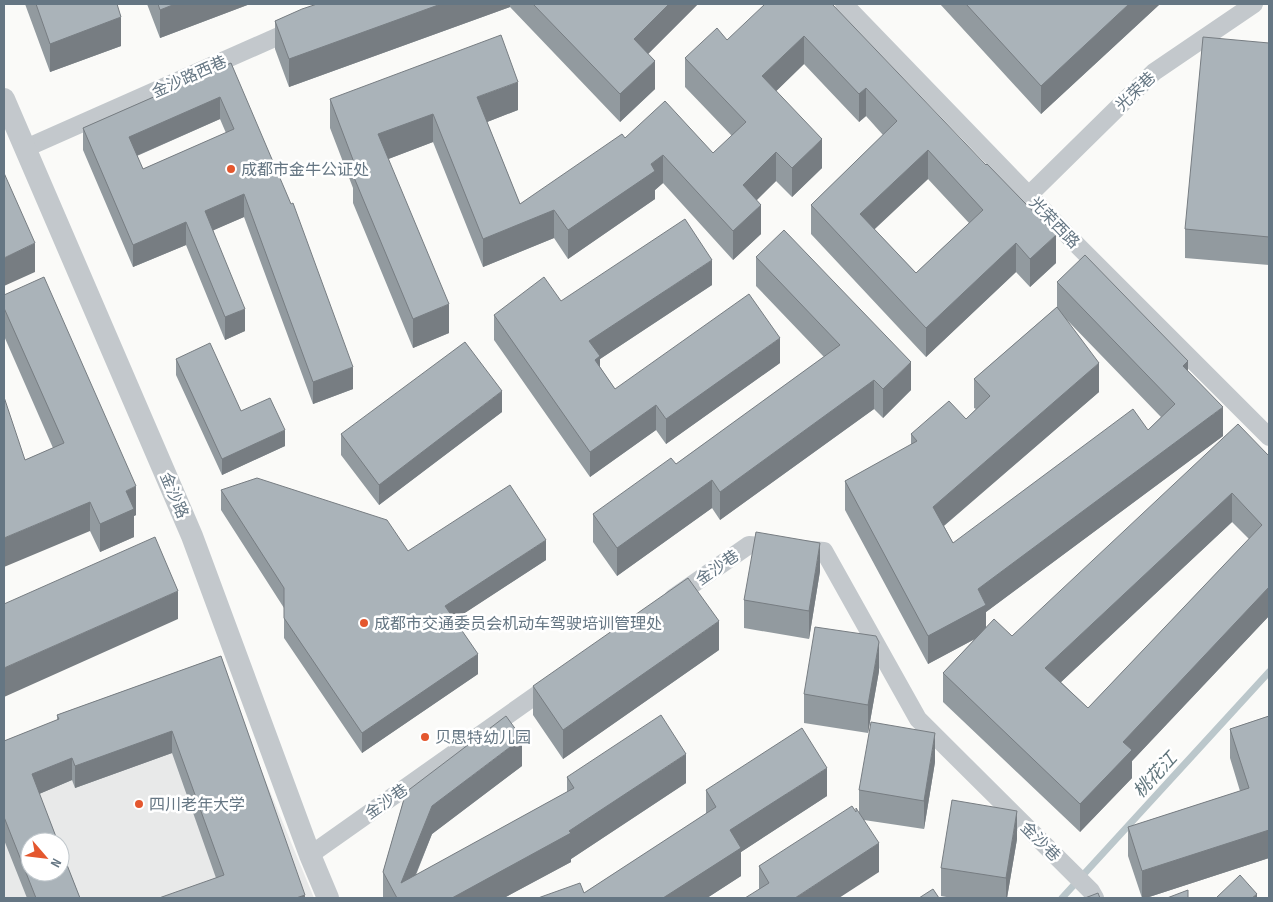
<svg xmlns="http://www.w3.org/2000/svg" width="1273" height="902" font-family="'Sofia Sans Condensed','Noto Sans SC',sans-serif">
	<rect width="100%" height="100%" fill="#fafaf8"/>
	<!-- built -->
	<path fill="#e8e9e9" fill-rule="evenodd" d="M222,675L314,898H4V766ZM30,842H60V872H30Z"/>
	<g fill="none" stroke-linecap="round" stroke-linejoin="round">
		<!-- stream -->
		<path stroke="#bbc7cb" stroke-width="7" d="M1062,898L1269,672"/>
		<!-- minor -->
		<path stroke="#c3c8cc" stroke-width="18" d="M844,4L1077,245L1269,437
			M26,148L297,28
			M1029,195L1154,72L1254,4
			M673,598L749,545L824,551L918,719L1091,891L1095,898
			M310,855L552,684"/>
		<!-- tertiary -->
		<path stroke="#c3c8cc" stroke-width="22" d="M4,99L192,536L310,855L328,898"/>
	</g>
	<!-- wall -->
	<path fill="#929a9f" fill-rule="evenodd" d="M25,4H117L121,46L50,72Z
		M147,4H250L160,38Z
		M317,4H698L648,54L655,89L620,122L510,7L289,87L275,49V21Z
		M832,4L1056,263L1030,287L1016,272L926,357L811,234V205L883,135L866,116L859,122L804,64L776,91L822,168L792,197L776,181L756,200L761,234L733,260L663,183L655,190V199L568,259L554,238L483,267L433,142L388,159L449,333L413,348L353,203V188L330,128V99L518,110L487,122L520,204L625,138L713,153L732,136L685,87V58L727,40ZM928,179L969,223L916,273L874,229Z
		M940,4H1160L1041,114Z
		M1269,43V265L1185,258V229Z
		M231,63L353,389L313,404L244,217L213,230L245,331L225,340L186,245L133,267L83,150V128ZM220,119L226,133L143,169L137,156Z
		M756,257L911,390L883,418L874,409L720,520L712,508L617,576L593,542V514L676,464L824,357L756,286Z
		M1057,282L1188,372L1223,436L986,612V627L1012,636L1269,456V616L1132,761V778L1080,832L943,702V673L975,639L928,664L845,510V481L911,445V434L966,419L976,409L974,408V379L1057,307ZM1067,320L1161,417L1148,430L953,543L944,526L1099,392ZM1232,522L1249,539L1088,708L1061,682Z
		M712,285L600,359V367L615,389L780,363L666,444L656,430L590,477L494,340V315L561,301Z
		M4,295L136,515L134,516V537L100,552L90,531L25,460L53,448L4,336Z
		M176,359L241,411L285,446L222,475L176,375Z
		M502,412L379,505L341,455V434Z
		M221,490L408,551L546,560L455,619L478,674L362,753L284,638V608L221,510Z
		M820,571L809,639L744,628V600Z
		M719,650L563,759L533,715V686Z
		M221,656L305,898L216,878L172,753L75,788L72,780L39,794L80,898H27L4,840V741L57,720V715Z
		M879,671L868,733L804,723V694Z
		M1269,716V858L1146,898H1142L1128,856V827L1240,791L1230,758V729Z
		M935,762L924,829L864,820L879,872L759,890V866L856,812L859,813V790Z
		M522,766L432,834L416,875L567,792V777L686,783L571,859V862L504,898H383V872L406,792Z
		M706,790L827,796L741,852V876L707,898H538L584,893L706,814Z
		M1017,839L1007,898H952L941,896V868Z"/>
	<!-- shaded-wall -->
	<path fill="#777d82" d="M175,4H250L160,38V10Z
		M441,4H510V7L289,87V59Z
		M669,4H698L634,68V39Z
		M1129,4H1160L1041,114V86Z
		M121,17V46L50,72V44Z
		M804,36V64L762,105V76Z
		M655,61V89L620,122V94Z
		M518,82V110L477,126V97Z
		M866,88V116L859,122V94Z
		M220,97V119L129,159V137Z
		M433,114V142L378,163V134Z
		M822,139V168L792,197V168Z
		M928,150V179L860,243V214Z
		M776,152V181L743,214V185Z
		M663,155V183L655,190V199L568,259V230Z
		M244,194V217L205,234V211Z
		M761,205V234L733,260V231Z
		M554,210V238L483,267V239Z
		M186,222V245L133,267V245Z
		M1056,235V263L1030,287V259Z
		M35,243V272L4,286V258Z
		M1016,243V272L926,357V328Z
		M712,260V285L600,359V381L589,341Z
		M449,304V333L413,348V319Z
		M245,309V331L225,340V317Z
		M780,338V363L666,444V419Z
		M1188,361V390L1183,366Z
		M911,362V390L883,418V389Z
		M1099,363V392L933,535V507Z
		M353,367V389L313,404V382Z
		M874,380V409L720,520V492Z
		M502,391V412L379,505V485Z
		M656,405V430L590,477V452Z
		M1223,407V436L986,612V633L928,664V636L978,589Z
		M285,430V446L222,475V459Z
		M712,480V508L617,576V548Z
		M136,486V515L134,516V537L100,552V524L126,491Z
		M1232,493V522L1045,697V668Z
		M90,502V531L4,567V538Z
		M546,540V560L445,626V606Z
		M820,543V571L809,639V611Z
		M1269,587V616L1132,761V778L1080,832V804L1123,742Z
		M178,591V619L4,697V668Z
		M719,621V650L563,759V730Z
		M879,642V671L868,733V705Z
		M478,654V674L362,753V733Z
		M172,731V753L75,788V766Z
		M935,733V762L924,829V801Z
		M522,738V766L432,834L406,898L401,883L432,806Z
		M686,754V783L571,859V862L504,898H452L569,831Z
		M72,758V780L32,797V774Z
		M827,768V796L741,852V876L707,898H663L730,830Z
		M1017,811V839L1007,898H1006V878Z
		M1269,830V858L1146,898H1142V871Z
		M879,843V872L839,898H795Z
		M1257,894V898H1252Z
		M305,895V898H296Z"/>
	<!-- building -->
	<path fill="#aab3b9" stroke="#777d82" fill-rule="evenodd" d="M36,4H117L121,17L50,44Z
		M158,4H175L160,10Z
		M317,4H441L289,59L275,21L302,9Z
		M533,4H669L634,39L655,61L620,94Z
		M765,4H832L986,165L987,164L1056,235L1030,259L1016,243L926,328L811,205L897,121L866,88L859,94L804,36L762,76L822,139L792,168L776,152L743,185L761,205L733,231L663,155L651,164L655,171L568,230L554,210L483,239L433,114L378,134L449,304L413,319L353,175L358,173L330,99L501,35L518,82L477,97L520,204L622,134L625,138L665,101L713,153L746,122L685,58L717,28L727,40ZM928,150L983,210L916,273L860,214Z
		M966,4H1129L1041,86Z
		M1203,37L1269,43V237L1185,229Z
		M231,63L291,204L293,203L353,367L313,382L244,194L205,211L245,309L225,317L186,222L133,245L83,128ZM220,97L234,129L143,169L129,137Z
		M4,173L35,243L4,258Z
		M685,219L712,260L589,341L600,356L595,360L615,389L749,294L780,338L666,419L656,405L590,452L494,315L544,277L561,301Z
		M784,230L911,362L883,389L874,380L720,492L712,480L617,548L593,514L671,458L676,464L840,345L756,257Z
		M1085,255L1188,361L1183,366L1223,407L978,589L986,605L928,636L845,481L917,441L911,434L949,401L966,419L990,396L974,379L1057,307L1099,363L933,507L953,543L1133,409L1148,430L1175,404L1057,282Z
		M44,277L136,486L126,491L134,509L100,524L90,502L4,538V397L25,460L64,443L4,308V295Z
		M465,342L502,391L379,485L341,434Z
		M210,343L241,411L270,398L285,430L222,459L176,359Z
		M1238,424L1269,456V587L1123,742L1132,750L1080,804L943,673L994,619L1012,636ZM1232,493L1262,525L1088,708L1045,668Z
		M257,478L387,520L408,551L510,485L546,540L445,606L478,654L362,733L284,618V588L221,490Z
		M756,532L820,543L809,611L744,600Z
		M155,537L178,591L4,668V604Z
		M688,578L719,621L563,730L533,686Z
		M815,627L876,636L879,642L868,705L804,694Z
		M221,656L305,895L296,898H159L224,875L172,731L75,766L72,758L32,774L58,842H30V872H60V847L80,898H36L4,817V741L59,719L57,715Z
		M661,715L686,754L569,831L571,833L452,898H397L383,872L406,792L506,716L522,738L432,806L401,883L574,788L567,777Z
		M1269,716V830L1142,871L1128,827L1249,788L1230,729Z
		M871,722L935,733L924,801L859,790Z
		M802,728L827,768L730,830L741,848L663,898H538L580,883L584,893L716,807L706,790Z
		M952,800L1017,811L1006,878L941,868Z
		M852,806L856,812V808L879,843L795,898H745L769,883L759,866Z
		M1240,875L1257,894L1252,898H1216Z
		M933,889L939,898H919Z
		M1188,890V898H1167Z
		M1098,893L1100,898H1085Z"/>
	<!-- markers -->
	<g fill="#e4572e" stroke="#fff" stroke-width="2">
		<circle cx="231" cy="169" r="5"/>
		<circle cx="364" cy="623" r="5"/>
		<circle cx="425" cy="737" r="5"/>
		<circle cx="139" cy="804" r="5"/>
	</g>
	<g text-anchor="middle" stroke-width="5" stroke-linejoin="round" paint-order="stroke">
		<!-- street labels -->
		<g font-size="16" fill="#657683" stroke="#fff">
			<text transform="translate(189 76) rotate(-24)" y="6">金沙路西巷</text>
			<text transform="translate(1135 91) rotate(-44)" y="6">光荣巷</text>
			<text transform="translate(1055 222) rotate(46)" y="6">光荣西路</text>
			<text transform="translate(175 495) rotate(67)" y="6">金沙路</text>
			<text transform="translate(717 567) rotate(-35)" y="6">金沙巷</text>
			<text transform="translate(386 801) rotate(-35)" y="6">金沙巷</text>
			<text transform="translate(1041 841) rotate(45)" y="6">金沙巷</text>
		</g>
		<!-- poi labels -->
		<g font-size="16" fill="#657683" stroke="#fff" text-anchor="start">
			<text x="241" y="175">成都市金牛公证处</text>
			<text x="374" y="629">成都市交通委员会机动车驾驶培训管理处</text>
			<text x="435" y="743">贝思特幼儿园</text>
			<text x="149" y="810">四川老年大学</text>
		</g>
		<!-- water labels -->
		<g font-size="18" font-style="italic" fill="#60757c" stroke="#fff">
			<text transform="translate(1155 775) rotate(-47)" y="6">桃花江</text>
		</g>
	</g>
	<!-- border -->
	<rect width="1273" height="902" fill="none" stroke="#657683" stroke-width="10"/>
	<!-- north arrow -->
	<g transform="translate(45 857) rotate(118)"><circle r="24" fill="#ffffff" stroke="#c1c8cd"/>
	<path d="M0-4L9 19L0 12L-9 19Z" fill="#e4572e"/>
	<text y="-8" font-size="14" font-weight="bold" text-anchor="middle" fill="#657683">N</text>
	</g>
</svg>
